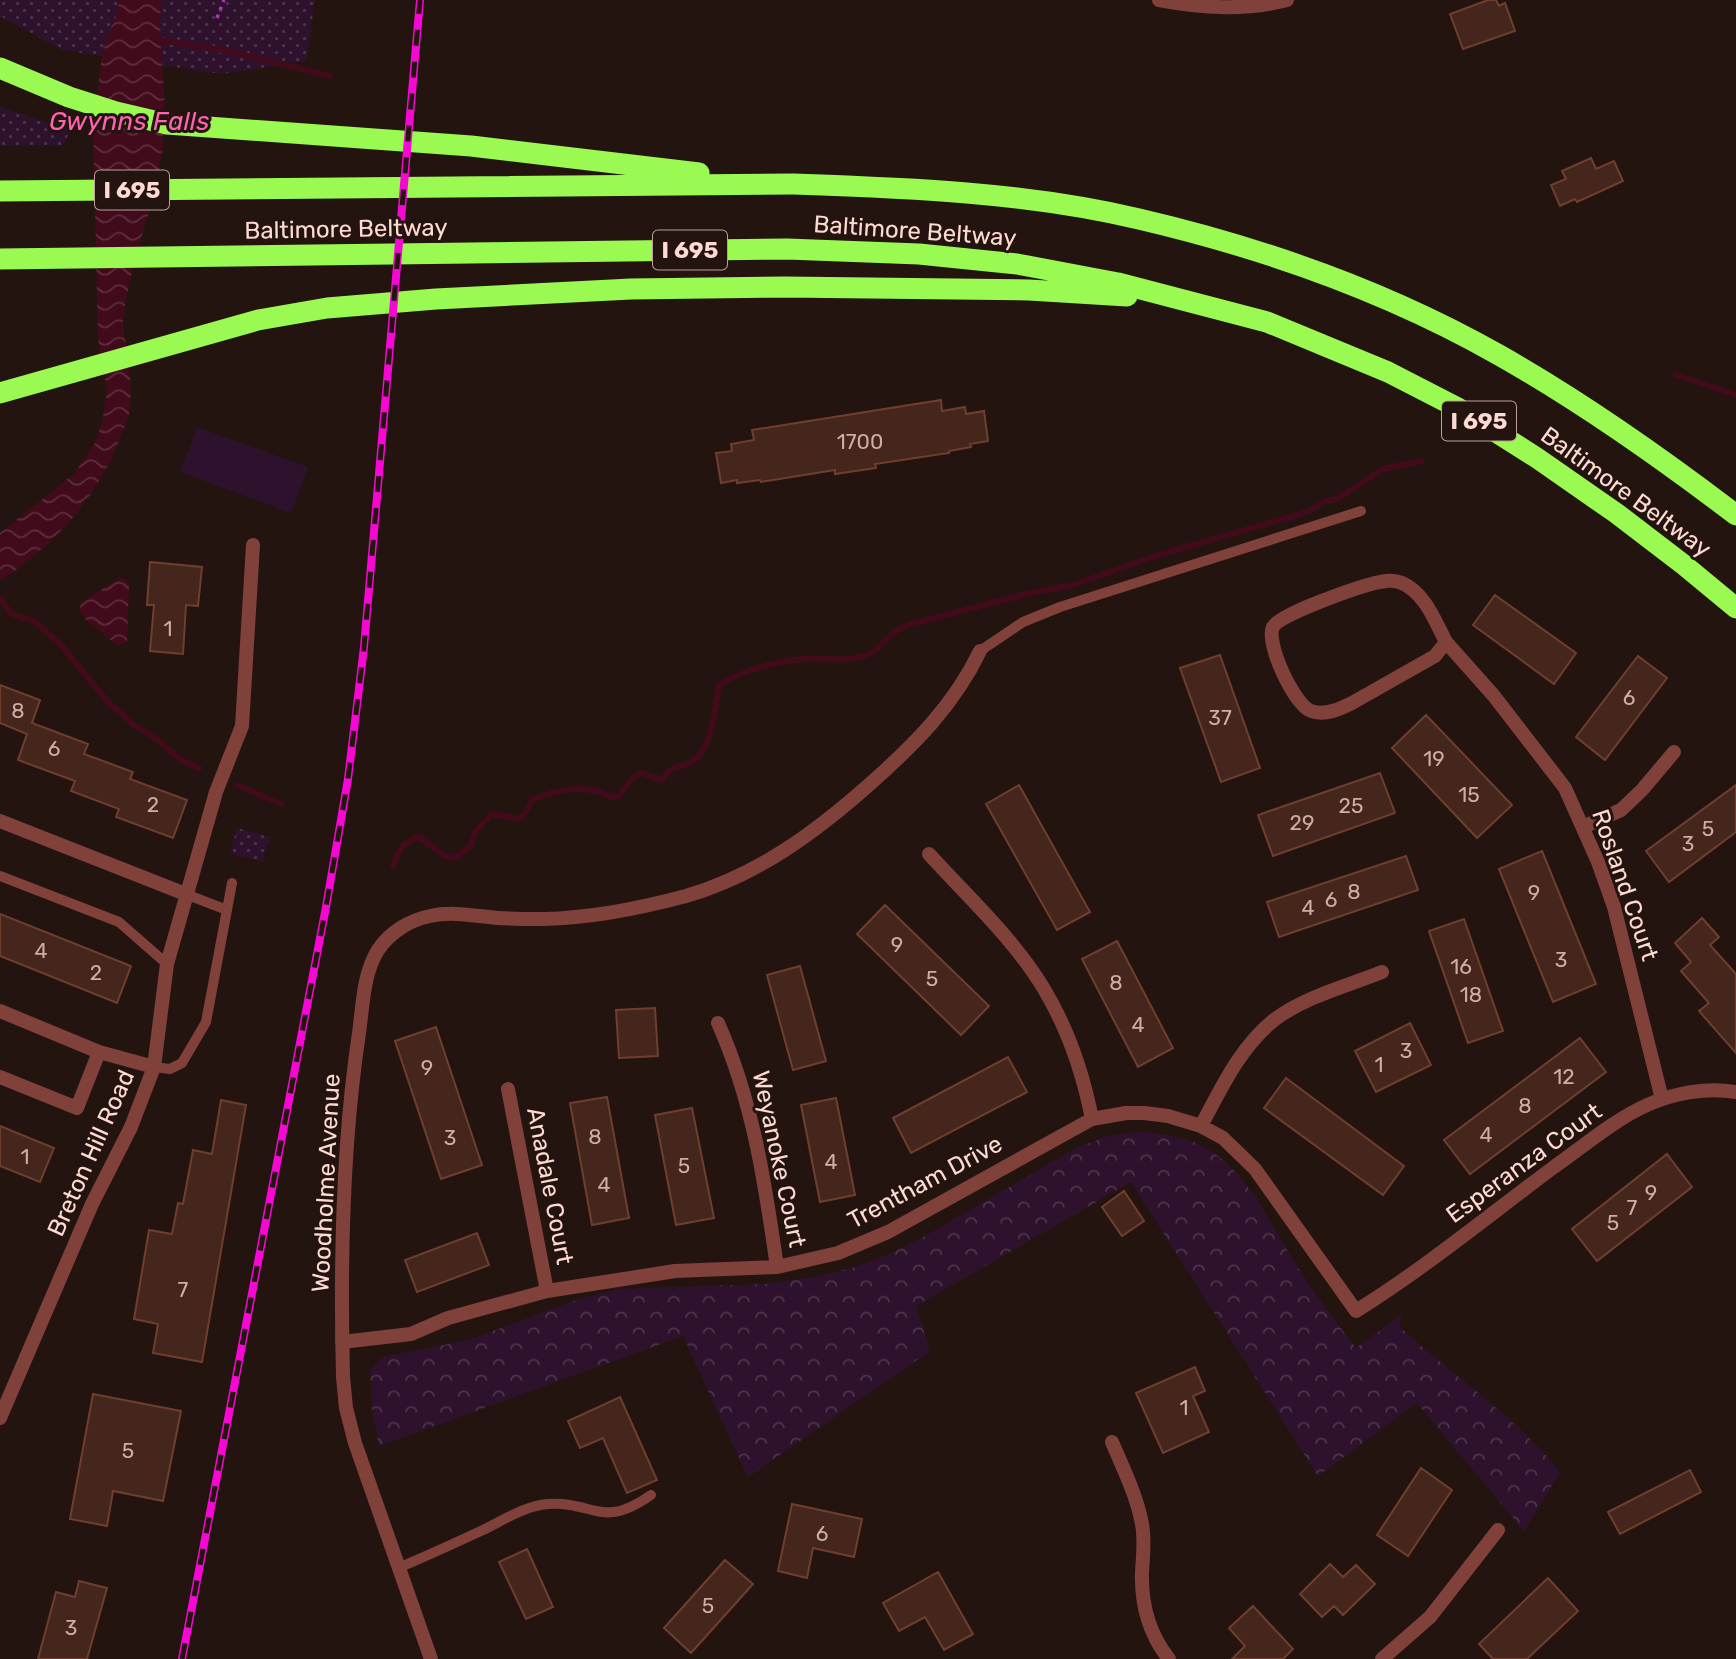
<svg xmlns="http://www.w3.org/2000/svg" width="1736" height="1659" font-family="Rubik,sans-serif">
	<defs>
		<pattern id="grass-dots" width="8" height="8" patternUnits="userSpaceOnUse" patternTransform="scale(1.75)"><rect width="8" height="8" fill="#2e122d"/><path d="M2 2h.1M6 6h.1" fill="none" stroke="#4d344b" stroke-width="1.8" stroke-linecap="round"/></pattern>
		<pattern id="forest-crowns" width="20" height="18" patternUnits="userSpaceOnUse" patternTransform="scale(1.75)"><rect width="20" height="18" fill="#2e122d"/><path d="M2 6a3 3 0 1 1 6 0M12 15a3 3 0 1 1 6 0" fill="none" stroke="#4d344b"/></pattern>
		<pattern id="water-waves" width="16" height="10" patternUnits="userSpaceOnUse" patternTransform="scale(1.75)"><rect width="16" height="10" fill="#410b1c"/><path d="M0 5q4-4 8 0t8 0" fill="none" stroke="#5e2e3c"/></pattern>
	</defs>
	<rect width="100%" height="100%" fill="#24140f"/>
	<!-- grass -->
	<path fill="url(#grass-dots)" d="M0,0H315L306,61L221,74L62,50L0,16Z
		M0,107L71,130L63,145L0,146Z
		M237,828L270,837L262,862L230,853Z"/>
	<!-- forest -->
	<path fill="url(#forest-crowns)" d="M1145,1131C1167,1135 1192,1138 1211,1151C1251,1178 1269,1222 1294,1261C1313,1292 1334,1320 1356,1348L1401,1315L1400,1327C1453,1376 1514,1415 1560,1472L1524,1531L1417,1403L1318,1476L1131,1182L916,1306L930,1351L748,1477L683,1336L379,1446L372,1408L370,1371L382,1357L469,1340L579,1299L617,1289L766,1284L814,1277L855,1267L890,1254L927,1235L1078,1147L1112,1135Z"/>
	<!-- garden -->
	<path fill="#2e122d" d="M197,427L308,467L291,513L180,472Z"/>
	<!-- water -->
	<path fill="url(#water-waves)" d="M119,0H161C157,51 170,102 162,153C154,209 130,262 123,318C122,326 125,336 126,344C129,367 133,390 129,413C128,421 123,430 120,438C98,497 54,546 0,581V533L74,474L95,443L102,423L107,392L98,339L93,128L103,48L117,13Z
		M120,578L126,579L129,585L127,642L118,646L84,618L79,609L82,602Z"/>
	<g fill="none" stroke-linecap="round" stroke-linejoin="round">
		<!-- stream -->
		<path stroke="#410b1c" stroke-width="6" d="M154,39L227,51L330,76
			M1676,375L1736,395
			M0,598L11,614L34,621L62,646L107,701L134,725L158,740L181,760L199,768
			M237,785L281,804
			M393,866C397,851 403,842 419,837L445,856L456,858L471,845L475,832L492,814L519,819L527,811L533,799C558,790 586,783 610,797L619,796L632,778L641,773L662,780C674,763 674,770 689,763C715,750 714,708 719,685C744,670 773,662 802,659C824,657 845,663 867,655C880,650 885,638 896,631C901,628 906,626 911,624L1026,594L1073,585L1152,557L1297,515L1311,510L1325,501L1337,499L1383,469L1422,461"/>
	</g>
	<!-- building -->
	<path fill="#44261c" stroke="#703e2e" stroke-width="2" d="M1488,0H1496L1499,6L1505,3L1515,31L1463,49L1450,14Z
		M1591,158L1596,169L1614,161L1623,181L1577,202L1575,199L1560,206L1551,185L1566,179L1562,171Z
		M941,400L942,411L965,407L966,414L984,411L988,441L970,444L971,447L949,451V453L875,464L876,468L835,474V470L761,482L760,480L737,483V480L721,483L716,453L732,451L731,444L754,440L752,430Z
		M150,562L202,567L198,606L186,605L183,654L150,651L154,605H147Z
		M1495,595L1576,653L1554,684L1473,625Z
		M1220,655L1260,768L1221,782L1180,668Z
		M1638,656L1667,678L1605,760L1576,737Z
		M0,685L40,700L32,723L88,744L84,754L133,772L130,779L187,800L173,838L116,817L119,809L71,791L75,781L18,760L27,734L0,723Z
		M1426,715L1512,805L1477,838L1392,748Z
		M1380,773L1395,813L1273,856L1258,815Z
		M1019,785L1090,912L1057,930L986,804Z
		M1736,785V832L1669,882L1646,851Z
		M1542,851L1596,984L1553,1002L1499,869Z
		M1406,856L1418,890L1279,937L1267,902Z
		M885,905L989,1006L961,1035L857,934Z
		M0,914L131,966L117,1003L0,956Z
		M1702,918L1719,937L1710,945L1736,974V1053L1699,1011L1709,1003L1681,971L1691,962L1675,943Z
		M1464,919L1503,1031L1468,1043L1429,931Z
		M1117,941L1173,1048L1138,1067L1082,959Z
		M800,966L826,1061L793,1070L767,975Z
		M655,1008L658,1056L619,1058L616,1010Z
		M1410,1023L1431,1065L1376,1092L1355,1051Z
		M436,1027L482,1165L441,1179L395,1041Z
		M1580,1038L1606,1072L1470,1174L1444,1140Z
		M1008,1057L1027,1092L911,1153L893,1118Z
		M1286,1078L1404,1166L1383,1195L1264,1108Z
		M607,1097L629,1218L592,1225L570,1103Z
		M836,1098L855,1195L820,1202L801,1105Z
		M221,1100L246,1105L202,1362L153,1353L158,1324L134,1319L149,1230L172,1234L178,1203L183,1204L193,1150L212,1154Z
		M692,1108L714,1218L676,1225L655,1115Z
		M0,1126L54,1148L40,1182L0,1166Z
		M1667,1154L1692,1187L1597,1261L1572,1229Z
		M1124,1191L1144,1221L1122,1236L1102,1207Z
		M477,1233L489,1265L417,1292L405,1260Z
		M1195,1367L1205,1391L1193,1396L1209,1432L1163,1453L1136,1393Z
		M93,1394L181,1411L163,1501L113,1491L107,1526L70,1519Z
		M620,1397L657,1480L627,1493L603,1438L580,1448L568,1421Z
		M1421,1468L1452,1490L1408,1556L1377,1535Z
		M1690,1470L1701,1492L1620,1534L1608,1512Z
		M792,1504L862,1519L854,1557L813,1548L807,1578L778,1571Z
		M527,1549L553,1607L526,1619L499,1562Z
		M725,1560L753,1584L691,1653L664,1628Z
		M1330,1564L1343,1577L1356,1565L1375,1584L1343,1615L1334,1606L1322,1617L1300,1594Z
		M938,1572L973,1634L944,1650L925,1617L899,1631L883,1603Z
		M1548,1578L1578,1611L1527,1659H1493L1479,1644Z
		M79,1581L107,1588L87,1659H38L56,1592L75,1597Z
		M1253,1606L1293,1649L1283,1659H1232L1245,1646L1229,1628Z"/>
	<g fill="none" stroke-linecap="round" stroke-linejoin="round">
		<!-- path -->
		<path stroke="#b132b3" stroke-width="3.5" stroke-dasharray="3.5 5" stroke-linecap="butt" d="M217,18L224,0"/>
		<!-- lane -->
		<path stroke="#81413b" stroke-width="10" d="M980,651L1023,622L1060,607L1361,511
			M0,876L119,922L167,964
			M188,895L227,910
			M154,1067L170,1069L182,1063L206,1022L232,883
			M398,1568C427,1556 455,1543 483,1530C504,1520 524,1506 548,1504C595,1501 601,1530 651,1495"/>
		<!-- street -->
		<path stroke="#81413b" stroke-width="14" d="M1159,0C1202,8 1244,11 1287,0
			M1446,642C1435,621 1425,593 1402,583C1393,579 1384,581 1375,583C1359,587 1279,614 1273,627C1265,642 1294,705 1311,711C1325,716 1340,709 1352,703L1435,656L1446,642L1494,696L1565,788L1598,862L1614,907L1662,1099
			M0,821L188,895
			M1583,827L1621,810L1642,790L1674,752
			M929,854C968,897 1014,939 1044,989C1068,1029 1083,1073 1092,1119
			M0,1011L99,1052L154,1067
			M718,1023C753,1101 765,1183 777,1267
			M0,1077L77,1108L99,1052
			M508,1089L547,1291
			M1201,1126C1221,1089 1240,1047 1274,1020C1304,997 1347,986 1382,972
			M342,1342L411,1334L448,1318L547,1291L675,1271L777,1267L838,1253L888,1232L1092,1119L1126,1113H1144L1168,1116L1201,1126L1223,1138L1255,1169L1356,1311C1425,1268 1488,1216 1554,1167C1584,1146 1614,1120 1647,1105C1674,1093 1707,1087 1736,1092
			M0,1418L92,1204L131,1127L154,1067L167,964L216,792L242,726L253,545
			M1112,1442C1123,1468 1137,1496 1142,1524C1145,1540 1143,1556 1142,1572C1141,1604 1149,1634 1169,1659
			M431,1659L355,1443L346,1408L343,1377C340,1263 342,1146 359,1033C363,1005 363,974 378,950C390,932 410,920 430,916C452,911 475,916 498,918C513,919 529,919 544,919C591,918 641,908 686,896C758,875 816,832 871,783C915,744 954,705 980,651
			M1382,1659L1430,1617L1498,1530"/>
		<!-- highway -->
		<path stroke="#9bfa52" stroke-width="21" d="M0,68L69,97L116,112L167,124L471,146L699,173
			M0,191L792,184C907,188 1025,192 1139,219C1263,248 1388,292 1499,355C1582,402 1660,457 1736,515
			M0,259L787,249L919,254L1017,264L1118,283L1267,322L1388,372L1458,408L1537,458L1616,513L1684,565L1736,608
			M0,393L258,320L327,308L436,299L631,289L785,287L1029,290L1127,296"/>
		<!-- rail casing -->
		<g stroke="#f607d3" stroke-width="8">
			<path id="rail" d="M182,1659L326,907L348,779L364,647L420,0"/>
		</g>
		<!-- rail -->
		<use href="#rail" stroke="#24140f" stroke-width="5" stroke-dasharray="16" stroke-linecap="butt"/>
	</g>
	<g text-anchor="middle" stroke-width="6" stroke-linejoin="round" paint-order="stroke">
		<!-- number labels -->
		<g font-size="21" fill="#d0ada5">
			<text x="860" y="449">1700</text>
			<text x="168" y="636">1</text>
			<text x="1629" y="705">6</text>
			<text x="18" y="718">8</text>
			<text x="1220" y="725">37</text>
			<text x="54" y="756">6</text>
			<text x="1434" y="766">19</text>
			<text x="1469" y="802">15</text>
			<text x="153" y="812">2</text>
			<text x="1351" y="813">25</text>
			<text x="1302" y="830">29</text>
			<text x="1708" y="836">5</text>
			<text x="1688" y="851">3</text>
			<text x="1354" y="899">8</text>
			<text x="1534" y="900">9</text>
			<text x="1331" y="907">6</text>
			<text x="1308" y="915">4</text>
			<text x="897" y="952">9</text>
			<text x="41" y="958">4</text>
			<text x="1561" y="967">3</text>
			<text x="1461" y="974">16</text>
			<text x="96" y="980">2</text>
			<text x="932" y="986">5</text>
			<text x="1116" y="990">8</text>
			<text x="1471" y="1002">18</text>
			<text x="1138" y="1032">4</text>
			<text x="1406" y="1058">3</text>
			<text x="1379" y="1072">1</text>
			<text x="427" y="1075">9</text>
			<text x="1564" y="1084">12</text>
			<text x="1525" y="1113">8</text>
			<text x="1486" y="1142">4</text>
			<text x="595" y="1144">8</text>
			<text x="450" y="1145">3</text>
			<text x="25" y="1164">1</text>
			<text x="831" y="1169">4</text>
			<text x="684" y="1173">5</text>
			<text x="604" y="1192">4</text>
			<text x="1651" y="1200">9</text>
			<text x="1632" y="1215">7</text>
			<text x="1613" y="1230">5</text>
			<text x="183" y="1297">7</text>
			<text x="1184" y="1415">1</text>
			<text x="128" y="1458">5</text>
			<text x="822" y="1541">6</text>
			<text x="708" y="1613">5</text>
			<text x="71" y="1635">3</text>
		</g>
		<!-- shield labels -->
		<g fill="#24140f" stroke="#bd9f98" stroke-width="2">
			<rect x="95" y="170.5" width="74" height="39" rx="5"/>
			<rect x="653" y="230.5" width="74" height="39" rx="5"/>
			<rect x="1442" y="401.5" width="74" height="39" rx="5"/>
		</g>
		<g font-size="23" font-weight="bold" fill="#fedad3">
			<text x="132" y="198">I 695</text>
			<text x="690" y="258">I 695</text>
			<text x="1479" y="429">I 695</text>
		</g>
		<!-- street labels -->
		<g font-size="24" fill="#fedad3" stroke="#24140f">
			<text transform="translate(346 229) rotate(-1)" y="8">Baltimore Beltway</text>
			<text transform="translate(915 231) rotate(4)" y="8">Baltimore Beltway</text>
			<text transform="translate(1626 492) rotate(36)" y="8">Baltimore Beltway</text>
			<text transform="translate(1625 885) rotate(71)" y="8">Rosland Court</text>
			<text transform="translate(91 1153) rotate(-66)" y="8">Breton Hill Road</text>
			<text transform="translate(779 1159) rotate(78)" y="8">Weyanoke Court</text>
			<text transform="translate(1524 1163) rotate(-36)" y="8">Esperanza Court</text>
			<text transform="translate(925 1182) rotate(-28)" y="8">Trentham Drive</text>
			<text transform="translate(326 1183) rotate(-87)" y="8">Woodholme Avenue</text>
			<text transform="translate(550 1186) rotate(79)" y="8">Anadale Court</text>
		</g>
		<!-- water labels -->
		<g font-size="26" font-style="italic" fill="#fb64ae" stroke="#24140f">
			<text x="129" y="130">Gwynns Falls</text>
		</g>
	</g>
</svg>
